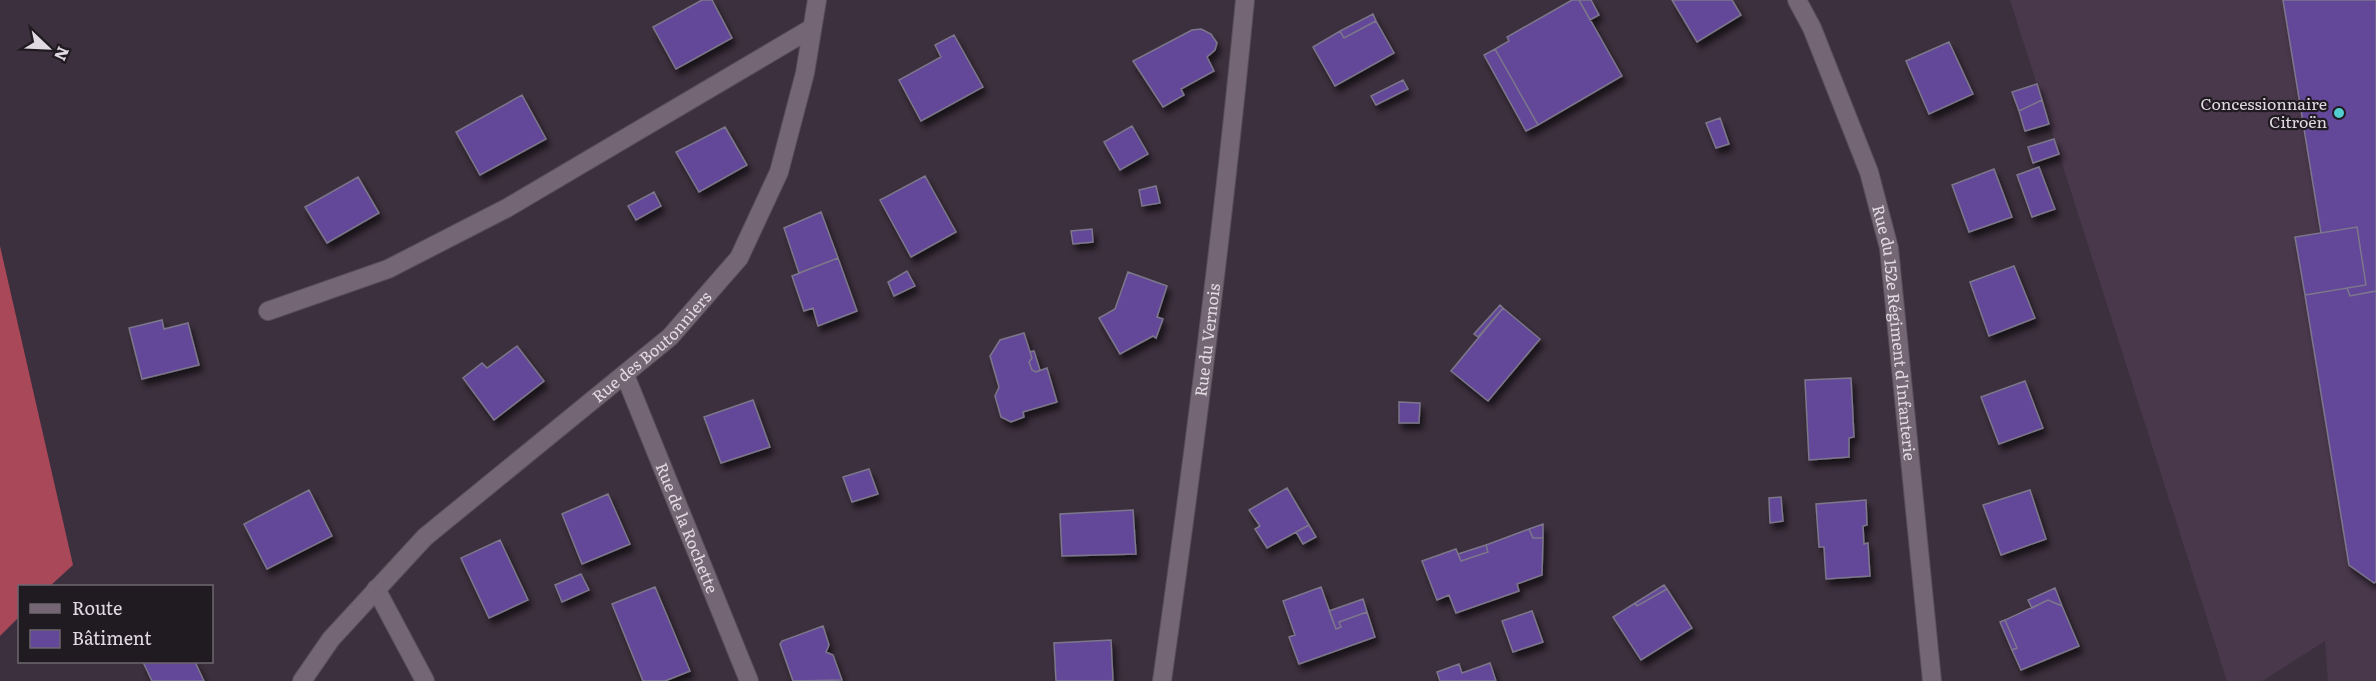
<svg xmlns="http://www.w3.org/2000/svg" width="2376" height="681" font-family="Literata,serif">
	<defs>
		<filter id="shadow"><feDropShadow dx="3.5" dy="6" stdDeviation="3" flood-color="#0009"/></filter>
	</defs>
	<rect width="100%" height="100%" fill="#3d303e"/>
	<!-- built -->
	<path fill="#49384b" d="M2010,0H2376V681H2328L2325,641L2262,681H2227Z"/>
	<!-- forest -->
	<path fill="#a84858" d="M0,246L73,565L50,586H20L19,617L0,636Z"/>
	<!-- building -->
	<path fill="#634798" stroke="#7c778b" stroke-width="1.5" filter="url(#shadow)" d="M702,0H712L732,38L676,69L653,27Z
		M1572,0H1579L1622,76L1538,125L1495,49L1509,41L1507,37Z
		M1579,0H1591L1599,15L1590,20Z
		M1672,0H1732L1741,15L1697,42Z
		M2283,0H2376V291L2350,296L2347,288L2366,285L2357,227L2321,233Z
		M1373,14L1376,21L1344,38L1340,31Z
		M1376,21L1394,53L1335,86L1313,47L1340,31L1344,38Z
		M1201,29L1211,34L1217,43L1215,50L1207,57L1214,71L1181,89L1184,95L1163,107L1133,61L1192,30Z
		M954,35L983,87L921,121L899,80L941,57L935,45Z
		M1949,42L1973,94L1929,114L1906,61Z
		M1495,49L1538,125L1526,131L1484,55Z
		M1403,80L1408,89L1376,105L1371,96Z
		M2037,84L2042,100L2019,111L2012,92Z
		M522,95L546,139L480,175L456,132Z
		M2042,100L2049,124L2025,131L2019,111Z
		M1720,118L1729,144L1716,148L1706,123Z
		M1132,126L1148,154L1120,170L1104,142Z
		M725,127L747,165L699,192L676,152Z
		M2054,139L2059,154L2033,163L2028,147Z
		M2039,167L2055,209L2032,217L2017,175Z
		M1994,169L2012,217L1969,232L1952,185Z
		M925,176L956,232L911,257L880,200Z
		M358,177L379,213L327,243L305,207Z
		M1156,186L1160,203L1142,206L1139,190Z
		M654,192L661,206L636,220L628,206Z
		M821,212L838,258L799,273L784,228Z
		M2357,227L2366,285L2305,295L2295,237Z
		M1092,229L1093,242L1073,244L1071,231Z
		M838,258L857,311L818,326L813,308L804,311L792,276Z
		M2014,266L2035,318L1989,336L1970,282Z
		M907,271L915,286L894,296L888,282Z
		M1128,272L1167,286L1157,317L1163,319L1156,338L1153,336L1120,354L1099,318L1115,309Z
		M2347,288L2350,296L2376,291V582L2374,583L2349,565L2305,295Z
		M1500,305L1503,308L1478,337L1474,334Z
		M1503,308L1540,339L1488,401L1451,371Z
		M162,320L164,329L188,323L199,365L142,379L129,328Z
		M1024,333L1032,358L1029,362L1032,370L1036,372L1047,368L1057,402L1023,412L1024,417L1011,422L1001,417L995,396L999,387L990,356L1000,340Z
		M517,346L544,381L494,420L463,378L482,363L487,368Z
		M1034,351L1040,370L1036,372L1032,370L1029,362L1032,358L1030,352Z
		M1851,378L1854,437L1849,438V457L1809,460L1805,380Z
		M2025,381L2043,428L1999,444L1981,397Z
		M753,400L770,447L721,463L704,417Z
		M1399,402L1420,403L1419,423H1399Z
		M869,469L878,494L852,502L843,477Z
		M1287,488L1309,525L1267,548L1255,529L1260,526L1249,510Z
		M309,490L332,536L267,569L244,524Z
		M2030,490L2046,539L2001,555L1983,505Z
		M608,494L630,544L582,564L562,514Z
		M1781,497L1783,521L1770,523L1769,498Z
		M1866,500L1867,525L1863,526L1864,544L1868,543L1870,576L1826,579L1824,547H1819L1816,504Z
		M1133,510L1136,554L1062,556L1060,514Z
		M1543,524V538H1533L1529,529Z
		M1309,525L1316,537L1303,544L1296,532Z
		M1529,529L1533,538H1543L1542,575L1517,584L1519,591L1456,613L1449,595L1437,600L1422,561L1456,549L1461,561L1488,552L1486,545Z
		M500,540L528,600L489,618L461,558Z
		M1486,545L1488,552L1461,561L1458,554Z
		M581,574L589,590L562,602L555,585Z
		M1664,585L1667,589L1637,606L1635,603Z
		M655,587L690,671L665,681H643L612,604Z
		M1321,587L1336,629L1341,627L1339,622L1367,612L1375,637L1299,664L1289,637L1295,635L1283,601Z
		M2055,588L2062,606L2048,600L2032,608L2028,600Z
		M1667,589L1692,628L1641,660L1613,617L1635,603L1637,606Z
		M1363,599L1367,612L1339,622L1341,627L1336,629L1329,611Z
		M2048,600L2062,606L2079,646L2021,670L2012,650L2017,648L2005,620Z
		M1532,611L1543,642L1513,652L1502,621Z
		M2005,620L2017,648L2012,650L2000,622Z
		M823,626L829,645L826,652L833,655L842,680L793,681L780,644L782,641Z
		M1111,640L1113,681H1056L1054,643Z
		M143,662H195L204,681H152Z
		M1490,663L1496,681H1440L1437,672L1459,664L1462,673Z"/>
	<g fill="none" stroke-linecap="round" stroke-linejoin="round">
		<!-- minor casing -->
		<g stroke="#584e5a" stroke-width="20">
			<g id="minor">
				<path id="s1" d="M1797,0L1812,28L1869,172L1889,248L1932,681"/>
				<path d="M268,311L388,269L507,208L812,28"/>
				<path id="s2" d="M625,375L749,681"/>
				<path d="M376,589L425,681"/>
				<path id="s3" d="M302,681L331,639L425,537L670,337L739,258L779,172L805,73L817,0"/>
				<path id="s4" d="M1162,681C1194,455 1223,228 1245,0"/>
			</g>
		</g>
		<!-- minor -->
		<use href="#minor" stroke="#746675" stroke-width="18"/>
	</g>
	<!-- markers -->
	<circle fill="#52cdd0" stroke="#201a21" stroke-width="2" cx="2339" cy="113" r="6"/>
	<g text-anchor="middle" stroke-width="4.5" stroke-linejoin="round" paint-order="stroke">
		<!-- poi labels -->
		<g font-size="16" fill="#e2dae3" stroke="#201a21" text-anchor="end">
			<text x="2327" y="110">Concessionnaire<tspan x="2327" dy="18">Citroën</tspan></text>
		</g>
		<!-- street labels -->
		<g font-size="16" fill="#e2dae3" stroke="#201a21">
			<text dy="6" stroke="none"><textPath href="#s1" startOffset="350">Rue du 152e Régiment d'Infanterie</textPath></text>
			<text dy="6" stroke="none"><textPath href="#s4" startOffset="344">Rue du Vernois</textPath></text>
			<text dy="6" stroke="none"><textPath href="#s3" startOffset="486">Rue des Boutonniers</textPath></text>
			<text dy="6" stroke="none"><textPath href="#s2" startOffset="165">Rue de la Rochette</textPath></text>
		</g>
	</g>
	<!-- legend -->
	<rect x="18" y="585" width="195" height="78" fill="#201a21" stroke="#6e676f" stroke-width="1.5"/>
	<rect x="30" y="604" width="30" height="9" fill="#746675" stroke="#6e676f" stroke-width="1.5"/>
	<text x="72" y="615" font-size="18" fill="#e2dae3">Route</text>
	<rect x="30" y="630" width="30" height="18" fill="#634798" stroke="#6e676f" stroke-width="1.5"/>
	<text x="72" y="645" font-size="18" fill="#e2dae3">Bâtiment</text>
	<!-- north arrow -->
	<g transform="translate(48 48) rotate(113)" stroke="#201a21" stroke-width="4.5" paint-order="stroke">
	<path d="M0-4.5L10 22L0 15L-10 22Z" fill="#e2dae3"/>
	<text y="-9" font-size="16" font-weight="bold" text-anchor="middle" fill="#e2dae3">N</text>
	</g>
</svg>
